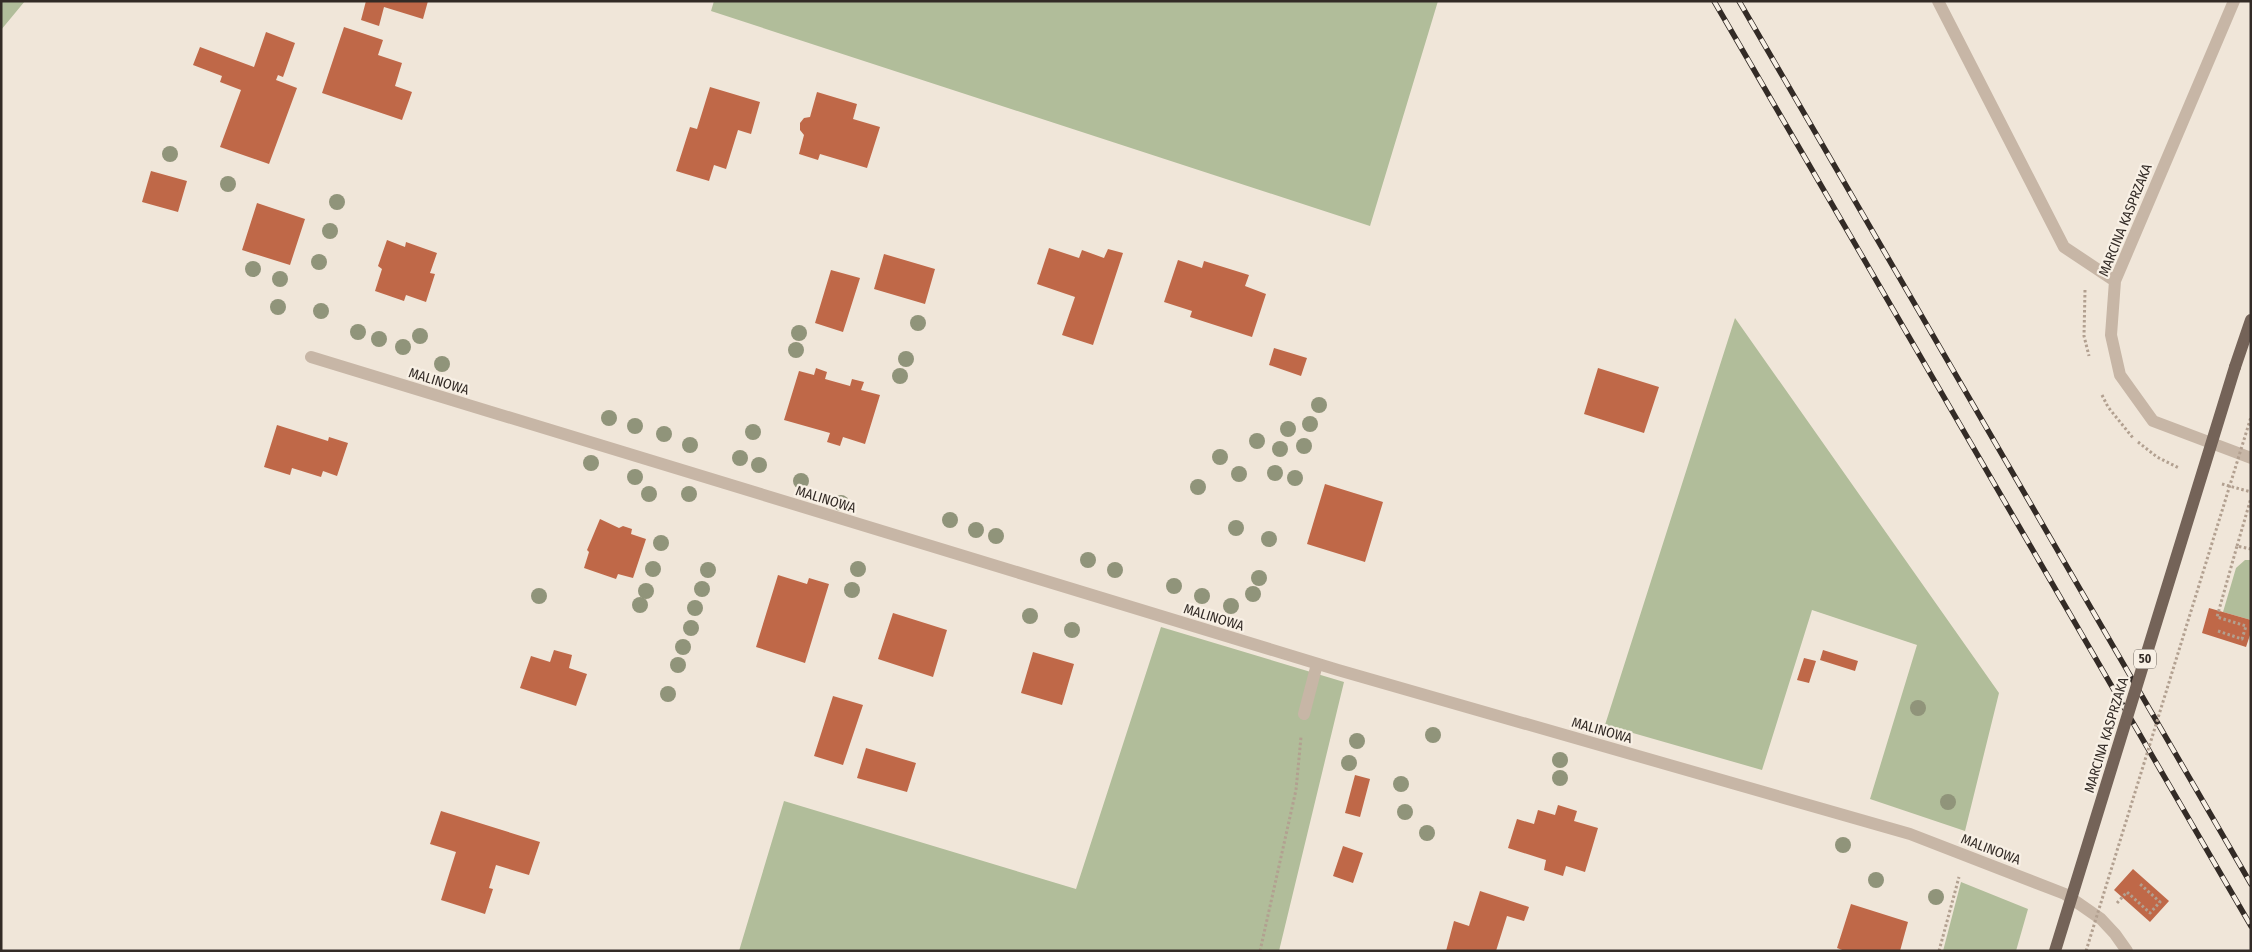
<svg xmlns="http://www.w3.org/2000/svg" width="2252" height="952" font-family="'Fira Sans Condensed',sans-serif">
	<rect width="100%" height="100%" fill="#f0e6d9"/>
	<!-- green -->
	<path fill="#b1bd9a" d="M1,1H25L1,30Z
		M714,1H1438L1370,226L711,11Z
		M1735,318L1999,693L1965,831L1870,799L1917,645L1812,610L1762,770L1605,725Z
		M2245,560H2251V620L2223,612L2236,568Z
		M1161,627L1344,682L1279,951H739L784,801L1076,889Z
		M1961,882L2028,909L2016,951H1943Z"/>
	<!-- building -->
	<path fill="#bf6848" d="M366,1H428L423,19L384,7L379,26L361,20Z
		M344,27L383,40L378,55L402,63L395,86L412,92L402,120L322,93Z
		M266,32L295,43L283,77L278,75L276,80L297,88L269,164L220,147L241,90L220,82L222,76L193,65L200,47L254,67Z
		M710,87L760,102L751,134L738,130L726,169L714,165L709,181L676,171L690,127L697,129Z
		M817,92L857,104L853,119L880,127L867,168L820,154L818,160L799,154L804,135L800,130V123L804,118L810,117Z
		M151,171L187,181L178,212L142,202Z
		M257,203L305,219L290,265L242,250Z
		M387,240L405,247L406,242L437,253L430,273L435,274L426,302L406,295L404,301L375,291L382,269L378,266Z
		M1049,248L1079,258L1082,250L1104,258L1108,249L1123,253L1093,345L1062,335L1075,297L1037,284Z
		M884,254L935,269L925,304L874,289Z
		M1178,260L1202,268L1204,261L1249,275L1245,286L1266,294L1252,337L1190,317L1192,311L1164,302Z
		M831,270L860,278L843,332L815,323Z
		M1274,348L1307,358L1301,376L1269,365Z
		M816,368L827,372L825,379L850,386L852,379L864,382L861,390L880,395L865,444L843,437L840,446L827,442L830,433L784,420L799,371L814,375Z
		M1598,368L1659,387L1644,433L1584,414Z
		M277,425L328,441L329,437L348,443L337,476L323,471L321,477L292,468L290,475L264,467Z
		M1325,484L1383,502L1365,562L1307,544Z
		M600,519L619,528L623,526L632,529L631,534L646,539L633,578L618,574L616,579L584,568L589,552L587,550Z
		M778,575L807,584L809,578L829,584L805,663L756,647Z
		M2209,608L2251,620V632L2246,647L2202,633Z
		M893,613L947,630L933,677L878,659Z
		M554,650L572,655L569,668L587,674L576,706L520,688L531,656L550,662Z
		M1823,650L1858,661L1855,671L1820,660Z
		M1033,652L1074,664L1062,705L1021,693Z
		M1804,658L1816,661L1809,683L1797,680Z
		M833,696L863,705L843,765L814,756Z
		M866,748L916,763L907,792L857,778Z
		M1355,775L1370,779L1360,817L1345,813Z
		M1558,805L1577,811L1574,821L1598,828L1585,872L1566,866L1563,876L1544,870L1546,860L1508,848L1517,819L1534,824L1538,810L1555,815Z
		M441,811L540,842L529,875L496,865L489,888L493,889L485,914L441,900L456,852L430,844Z
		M1343,846L1363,853L1353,883L1333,876Z
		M2133,869L2169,901L2150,922L2114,890Z
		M1480,891L1529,907L1524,921L1507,916L1496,951H1446L1454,921L1469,926Z
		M1851,904L1908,922L1900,951H1845L1837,948Z"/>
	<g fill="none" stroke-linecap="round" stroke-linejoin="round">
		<!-- path -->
		<path stroke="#b2a090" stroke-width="3" stroke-dasharray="2.5 2.5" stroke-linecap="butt" d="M2085,290L2084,336L2089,356
			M2102,395L2108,407L2133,438
			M2138,442L2157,457L2179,468
			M2222,484L2251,492
			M2237,546L2251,498
			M2218,631L2242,639L2246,626L2217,617L2237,546L2251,549
			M2117,903L2127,892L2150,913L2160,902L2140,884
			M1260,951L1296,790L1301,737
			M1939,951L1959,877"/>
		<!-- minor -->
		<path stroke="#c7b6a6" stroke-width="12" d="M1938,1L2064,247L2115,281
			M2234,1L2115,281L2111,335L2120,375L2153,421L2251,458
			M311,357L1338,670L1910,834L2065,894L2101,919L2115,934L2127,951
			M1304,714L1317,664"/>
		<!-- major -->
		<path stroke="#746358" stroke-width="12" d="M2235,367L2251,320"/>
		<!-- rail casing -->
		<g stroke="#332b26" stroke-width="5.5">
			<path id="rail" d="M1714,1L2251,926
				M1739,1L2251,884"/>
		</g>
		<!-- rail -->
		<use href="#rail" stroke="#f8f0e5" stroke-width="4" stroke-dasharray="11" stroke-linecap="butt"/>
		<!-- path-bridge -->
		<path stroke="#b2a090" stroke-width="3" stroke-dasharray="2.5 2.5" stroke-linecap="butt" d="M2086,951L2251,417"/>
		<!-- major-bridge -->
		<path stroke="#746358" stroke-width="12" d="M2055,951L2235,367"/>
	</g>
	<!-- trees -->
	<g fill="#90947a">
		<circle cx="170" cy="154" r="8"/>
		<circle cx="228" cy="184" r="8"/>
		<circle cx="337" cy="202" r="8"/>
		<circle cx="330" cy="231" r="8"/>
		<circle cx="319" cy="262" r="8"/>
		<circle cx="253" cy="269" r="8"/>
		<circle cx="280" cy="279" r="8"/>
		<circle cx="278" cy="307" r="8"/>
		<circle cx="321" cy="311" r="8"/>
		<circle cx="918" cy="323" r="8"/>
		<circle cx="358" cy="332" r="8"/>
		<circle cx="799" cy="333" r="8"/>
		<circle cx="420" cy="336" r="8"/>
		<circle cx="379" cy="339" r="8"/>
		<circle cx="403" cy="347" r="8"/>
		<circle cx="796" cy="350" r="8"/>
		<circle cx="906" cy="359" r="8"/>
		<circle cx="442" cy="364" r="8"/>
		<circle cx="900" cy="376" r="8"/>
		<circle cx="1319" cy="405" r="8"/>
		<circle cx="609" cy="418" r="8"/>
		<circle cx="1310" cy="424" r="8"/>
		<circle cx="635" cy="426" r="8"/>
		<circle cx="1288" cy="429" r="8"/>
		<circle cx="753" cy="432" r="8"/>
		<circle cx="664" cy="434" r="8"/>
		<circle cx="1257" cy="441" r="8"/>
		<circle cx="690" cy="445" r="8"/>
		<circle cx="1304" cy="446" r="8"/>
		<circle cx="1280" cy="449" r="8"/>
		<circle cx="1220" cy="457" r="8"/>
		<circle cx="740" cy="458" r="8"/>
		<circle cx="591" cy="463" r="8"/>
		<circle cx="759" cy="465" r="8"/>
		<circle cx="1275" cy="473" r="8"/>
		<circle cx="1239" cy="474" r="8"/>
		<circle cx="635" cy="477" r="8"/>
		<circle cx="1295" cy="478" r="8"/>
		<circle cx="801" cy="481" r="8"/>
		<circle cx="1198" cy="487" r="8"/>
		<circle cx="649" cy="494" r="8"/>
		<circle cx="689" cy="494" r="8"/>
		<circle cx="841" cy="503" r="8"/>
		<circle cx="950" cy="520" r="8"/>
		<circle cx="1236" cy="528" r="8"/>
		<circle cx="976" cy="530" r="8"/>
		<circle cx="996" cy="536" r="8"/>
		<circle cx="1269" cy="539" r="8"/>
		<circle cx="661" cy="543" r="8"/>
		<circle cx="1088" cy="560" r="8"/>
		<circle cx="653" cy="569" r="8"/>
		<circle cx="858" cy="569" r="8"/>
		<circle cx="708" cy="570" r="8"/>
		<circle cx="1115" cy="570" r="8"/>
		<circle cx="1259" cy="578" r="8"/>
		<circle cx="1174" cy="586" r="8"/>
		<circle cx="702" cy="589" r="8"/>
		<circle cx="852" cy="590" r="8"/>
		<circle cx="646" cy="591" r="8"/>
		<circle cx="1253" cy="594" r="8"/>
		<circle cx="539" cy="596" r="8"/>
		<circle cx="1202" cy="596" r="8"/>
		<circle cx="640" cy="605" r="8"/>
		<circle cx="1231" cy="606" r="8"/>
		<circle cx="695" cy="608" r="8"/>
		<circle cx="1030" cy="616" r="8"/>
		<circle cx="691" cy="628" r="8"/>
		<circle cx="1072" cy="630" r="8"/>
		<circle cx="683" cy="647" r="8"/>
		<circle cx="678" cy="665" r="8"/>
		<circle cx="668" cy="694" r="8"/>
		<circle cx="1918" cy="708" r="8"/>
		<circle cx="1433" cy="735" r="8"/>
		<circle cx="1357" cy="741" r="8"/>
		<circle cx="1560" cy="760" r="8"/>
		<circle cx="1349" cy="763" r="8"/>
		<circle cx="1560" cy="778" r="8"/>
		<circle cx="1401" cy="784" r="8"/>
		<circle cx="1948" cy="802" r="8"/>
		<circle cx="1405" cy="812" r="8"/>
		<circle cx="1427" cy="833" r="8"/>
		<circle cx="1843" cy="845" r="8"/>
		<circle cx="1876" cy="880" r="8"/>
		<circle cx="1936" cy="897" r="8"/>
	</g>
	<g text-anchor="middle" stroke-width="4.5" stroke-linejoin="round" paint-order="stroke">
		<!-- shield labels -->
		<rect fill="#f8f0e5" stroke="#6e665f" stroke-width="1" x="2134" y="649.5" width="22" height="19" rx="4"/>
		<g font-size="12" font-weight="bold" fill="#332b26">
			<text x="2145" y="663">50</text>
		</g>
		<!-- street labels -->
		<g font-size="14" fill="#332b26" stroke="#f8f0e5">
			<text transform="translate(2125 220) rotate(-68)" y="5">MARCINA KASPRZAKA</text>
			<text transform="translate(439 381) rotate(17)" y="5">MALINOWA</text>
			<text transform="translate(826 499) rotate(17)" y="5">MALINOWA</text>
			<text transform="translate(1214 617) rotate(17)" y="5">MALINOWA</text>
			<text transform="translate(1602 730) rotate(16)" y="5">MALINOWA</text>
			<text transform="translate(2106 735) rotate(-73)" y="5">MARCINA KASPRZAKA</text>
			<text transform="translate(1991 849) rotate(21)" y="5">MALINOWA</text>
		</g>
	</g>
	<!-- border -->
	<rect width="2252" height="952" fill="none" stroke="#332b26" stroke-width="5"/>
</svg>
